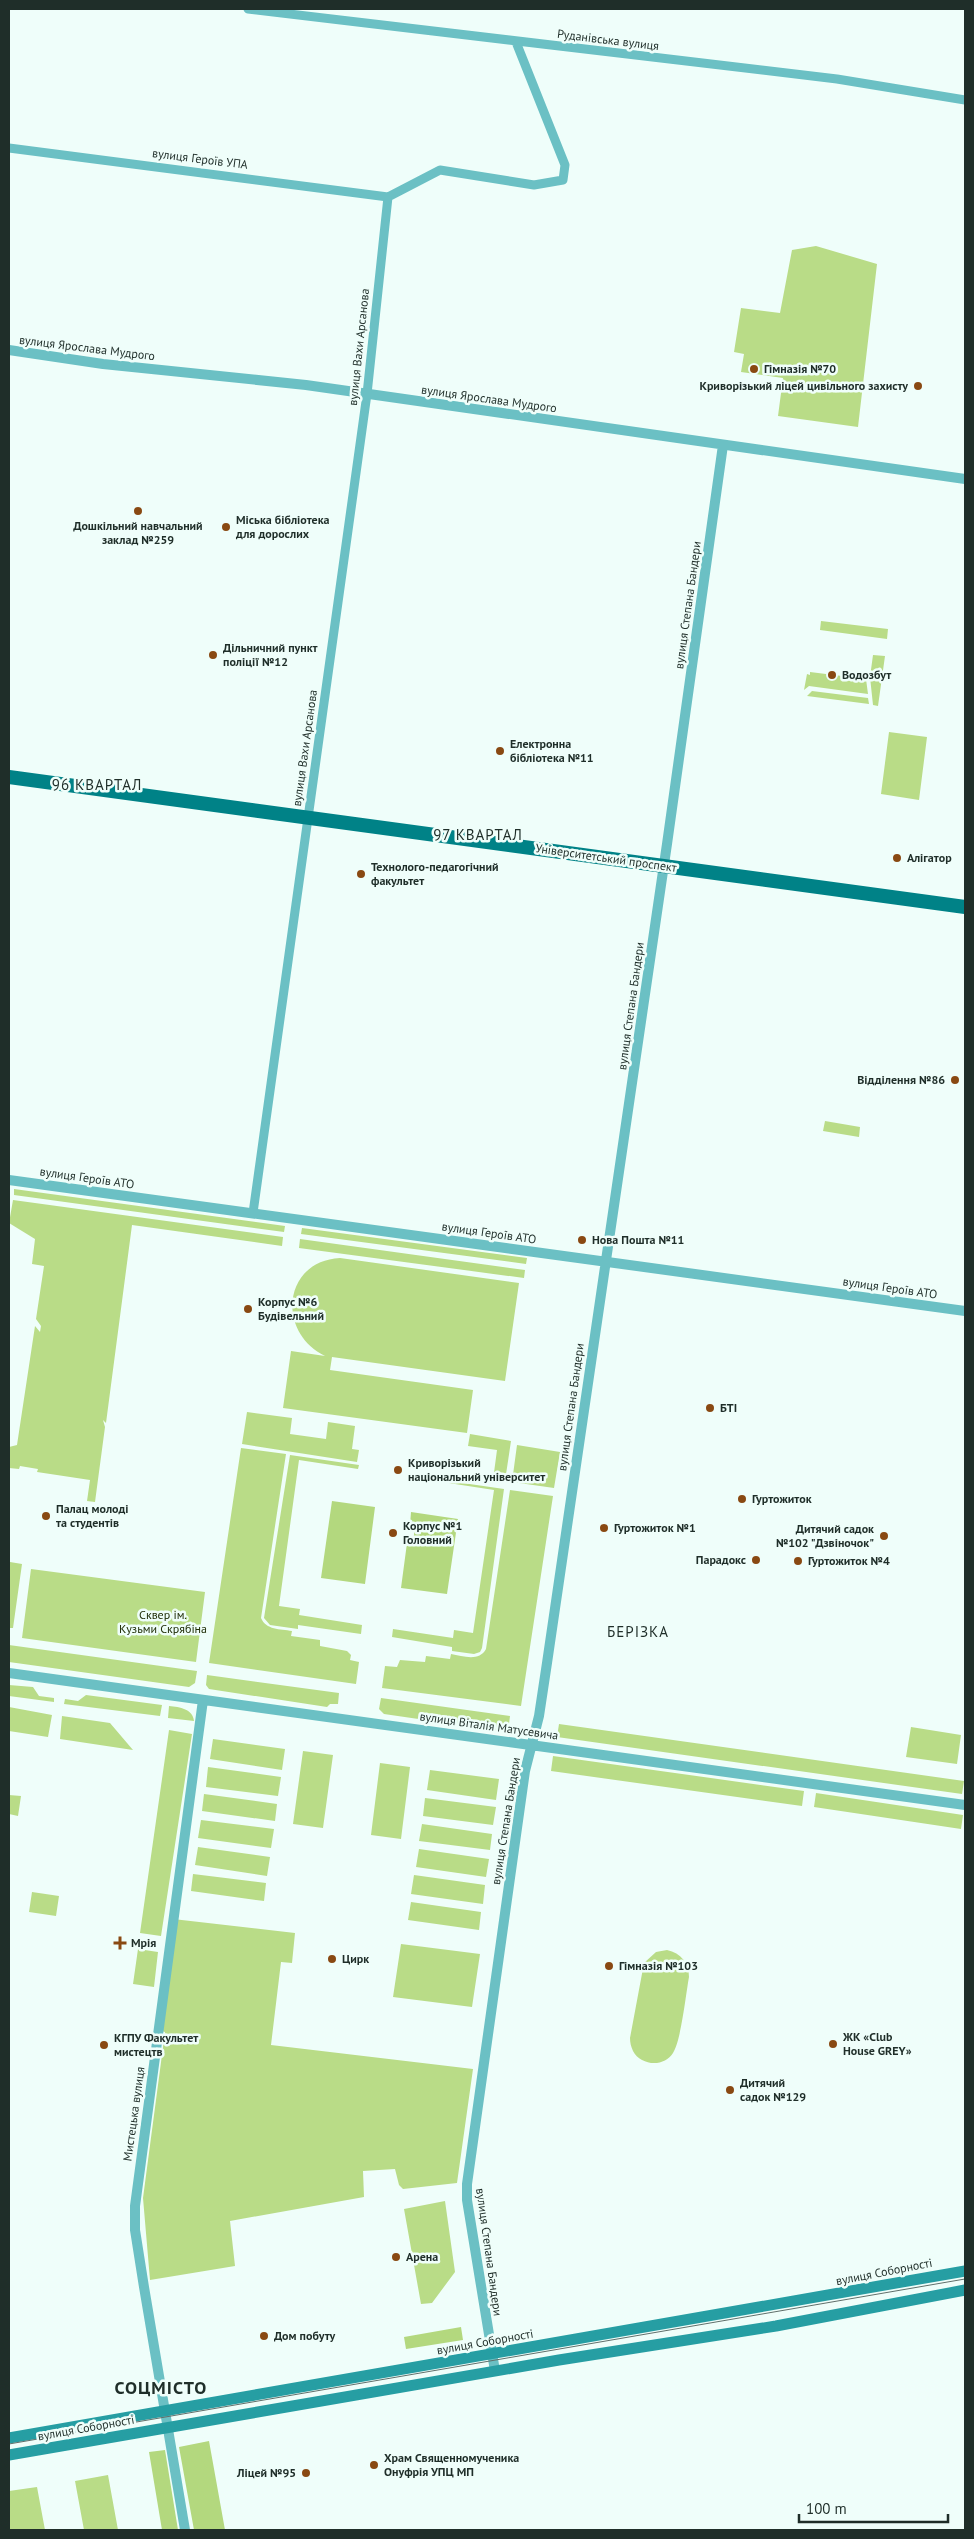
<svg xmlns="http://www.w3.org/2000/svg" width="974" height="2539" font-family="'PT Sans',sans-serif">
	<rect width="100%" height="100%" fill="#effefa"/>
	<!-- green -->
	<path fill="#b9dc87" d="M816,246L877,264L858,427L778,416L783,378L741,372L744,354L734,352L741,308L780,313L792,250Z
		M821,621L888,629L887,639L820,630Z
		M873,655L885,656L878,706L873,705L870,677Z
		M810,672L866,679L868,694L809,686L804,690L807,674L810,675Z
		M812,691L868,698L869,704L807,696Z
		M889,732L927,737L919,800L881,794Z
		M825,1121L860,1127L859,1137L823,1131Z
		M14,1189L285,1226L284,1232L14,1195Z
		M13,1200L283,1237L282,1246L132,1225L106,1423L103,1420L105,1427L95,1502L87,1501L90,1480L37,1472L38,1469L20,1466L19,1469L9,1468V1447L17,1445L35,1326L40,1332L41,1326L36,1319L44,1266L32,1264L35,1239L9,1223Z
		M302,1228L527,1258L526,1264L301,1234Z
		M300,1239L525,1270L524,1278L299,1248Z
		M340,1258L519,1283L505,1381L332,1357L330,1370L473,1390L467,1433L283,1408L291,1351L325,1356C276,1332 283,1261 340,1258Z
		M247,1412L292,1418L290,1434L326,1439L328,1422L355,1426L352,1449L359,1450L357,1462L242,1444Z
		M470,1434L511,1441L505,1481L493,1480L497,1450L468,1446Z
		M517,1445L560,1452L554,1488L512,1482Z
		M241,1448L286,1454L261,1618C266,1630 280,1629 292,1631L291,1636L320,1640V1646L347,1651L351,1655L350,1660L359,1662L356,1684L209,1663Z
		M290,1455L359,1465L358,1469L299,1460L279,1606L300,1609L299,1615L362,1625L361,1634L298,1625V1629L270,1625L264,1618Z
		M442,1480L504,1489L482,1648L480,1652L474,1654L452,1651V1647L392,1637L393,1629L453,1638L454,1630L473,1633L494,1490L442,1482Z
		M510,1490L553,1496L521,1706L382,1688L385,1666L397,1667L400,1660L425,1662L426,1656L450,1659L451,1654C463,1656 479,1662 486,1649Z
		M10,1562L22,1564L13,1628H9Z
		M31,1569L205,1592L196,1662L22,1638Z
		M9,1645L197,1671L195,1683L189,1687L9,1662Z
		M207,1675L339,1693L338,1704H330L327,1707L209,1689L206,1685Z
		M9,1685L33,1687L39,1696L54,1698V1702L9,1696Z
		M86,1695L162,1705L160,1716L64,1704L65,1699L78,1701Z
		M381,1698L510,1716L508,1732L384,1714L379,1709Z
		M169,1706C180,1707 193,1709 194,1721L168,1718Z
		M9,1707L52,1715L48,1737L9,1731Z
		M62,1716L110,1723L133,1750L60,1739Z
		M559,1724L964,1781L962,1794L557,1737Z
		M911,1727L961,1735L957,1764L906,1757Z
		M169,1730L192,1734L161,1936L140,1933Z
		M213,1739L285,1749L282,1770L210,1759Z
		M303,1751L333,1755L323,1828L293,1824Z
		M553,1756L804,1791L802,1806L551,1771Z
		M380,1763L410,1767L401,1839L371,1835Z
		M208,1767L281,1777L278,1796L206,1787Z
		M430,1770L499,1779L496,1800L427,1790Z
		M816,1793L963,1815L961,1829L814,1807Z
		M204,1794L277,1804L275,1821L202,1811Z
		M9,1795L21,1796L18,1816L9,1814Z
		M425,1798L496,1807L493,1825L423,1816Z
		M201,1820L274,1829L271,1848L198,1838Z
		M422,1824L492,1834L490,1850L419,1841Z
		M198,1847L270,1857L267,1876L195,1865Z
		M419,1849L489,1859L486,1877L416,1867Z
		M193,1874L266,1883L264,1901L191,1891Z
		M414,1875L485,1885L483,1904L411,1894Z
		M32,1892L59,1896L56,1916L29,1912Z
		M411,1902L481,1912L479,1930L408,1920Z
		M173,1919L295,1933L292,1963L281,1962L271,2045L473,2069L457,2183L403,2189L399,2185L395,2169L363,2171L364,2197L230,2221L235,2266L150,2280L143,2198L165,2032L158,2030Z
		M401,1944L480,1954L472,2007L393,1997Z
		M138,1949L158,1952L154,1987L133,1984Z
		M667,1950C681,1953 689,1963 689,1977C686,1993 681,2041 673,2053C667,2063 653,2066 642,2060C634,2056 630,2047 630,2038L644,1963L656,1952Z
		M445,2201L455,2272L432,2303L421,2304L404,2209Z
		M108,2475L118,2530H84L75,2481Z
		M37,2487L45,2530H10L9,2491Z"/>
	<!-- forest -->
	<path fill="#b3d87e" d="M332,1501L375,1507L365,1584L321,1578Z
		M411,1512L458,1519L447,1594L401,1588L407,1543H413L415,1527L410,1525Z
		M461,2327L463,2340L406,2349L404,2337Z
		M209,2441L225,2530H194L179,2447Z
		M165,2450L178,2530H162L149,2452Z"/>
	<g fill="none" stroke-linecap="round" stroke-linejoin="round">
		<!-- minor -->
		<path stroke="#6bc0c4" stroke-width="9" d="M248,9L837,79L965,100
			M9,148L388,197
			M388,197L440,170L534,185L563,180L565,165L516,42
			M253,1213L367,394L388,197"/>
		<!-- tertiary -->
		<path stroke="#6bc0c4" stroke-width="10" d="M9,350L103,364L306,385L965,479
			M9,1180L965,1311
			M9,1673L965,1805
			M495,2371L467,2200V2184L525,1771L539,1716L547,1663L667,844L723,445
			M185,2530L144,2287L135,2230V2206L203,1700"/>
		<!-- secondary -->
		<path stroke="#269ea3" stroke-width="11" d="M9,2438C328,2382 647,2329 965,2271
			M9,2455L559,2360L776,2326L965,2290"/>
		<!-- primary -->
		<path stroke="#008287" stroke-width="14" d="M9,777L965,907"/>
		<!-- tram -->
		<path stroke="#606f6a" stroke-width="1" d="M9,2444L965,2279"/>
	</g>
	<!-- markers -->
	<g fill="#894912" stroke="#effefa" stroke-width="2">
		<circle cx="754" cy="369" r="5"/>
		<circle cx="918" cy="386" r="5"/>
		<circle cx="138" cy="511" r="5"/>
		<circle cx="226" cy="527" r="5"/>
		<circle cx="213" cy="655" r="5"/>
		<circle cx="832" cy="675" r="5"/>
		<circle cx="500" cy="751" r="5"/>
		<circle cx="897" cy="858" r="5"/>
		<circle cx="361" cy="874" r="5"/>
		<circle cx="955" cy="1080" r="5"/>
		<circle cx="582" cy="1240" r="5"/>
		<circle cx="248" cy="1309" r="5"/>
		<circle cx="710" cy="1408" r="5"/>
		<circle cx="398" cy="1470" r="5"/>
		<circle cx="742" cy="1499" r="5"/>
		<circle cx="46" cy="1516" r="5"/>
		<circle cx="604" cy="1528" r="5"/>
		<circle cx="393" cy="1533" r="5"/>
		<circle cx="884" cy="1536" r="5"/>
		<circle cx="756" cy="1560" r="5"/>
		<circle cx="798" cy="1561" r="5"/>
		<path d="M117.5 1935.5h5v5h5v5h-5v5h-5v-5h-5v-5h5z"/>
		<circle cx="332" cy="1959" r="5"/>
		<circle cx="609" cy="1966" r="5"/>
		<circle cx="833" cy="2044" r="5"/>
		<circle cx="104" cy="2045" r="5"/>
		<circle cx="730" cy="2090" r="5"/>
		<circle cx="396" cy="2257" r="5"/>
		<circle cx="264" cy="2336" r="5"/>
		<circle cx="374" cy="2465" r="5"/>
		<circle cx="306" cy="2473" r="5"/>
	</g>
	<g text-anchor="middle" stroke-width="5" stroke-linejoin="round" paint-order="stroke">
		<!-- street labels -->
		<g font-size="12" fill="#1f2e29" stroke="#effefa">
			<text transform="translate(608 40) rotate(7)" y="4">Руданівська вулиця</text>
			<text transform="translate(200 159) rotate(7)" y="4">вулиця Героїв УПА</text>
			<text transform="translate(359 347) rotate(-84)" y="4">вулиця Вахи Арсанова</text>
			<text transform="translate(87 348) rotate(7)" y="4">вулиця Ярослава Мудрого</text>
			<text transform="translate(489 399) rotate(8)" y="4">вулиця Ярослава Мудрого</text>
			<text transform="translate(688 605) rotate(-82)" y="4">вулиця Степана Бандери</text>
			<text transform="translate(305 748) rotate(-82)" y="4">вулиця Вахи Арсанова</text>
			<text transform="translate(606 858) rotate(8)" y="4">Університетський проспект</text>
			<text transform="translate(631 1006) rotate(-82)" y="4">вулиця Степана Бандери</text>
			<text transform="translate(87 1178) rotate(8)" y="4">вулиця Героїв АТО</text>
			<text transform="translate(489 1233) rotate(8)" y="4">вулиця Героїв АТО</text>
			<text transform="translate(890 1288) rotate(8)" y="4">вулиця Героїв АТО</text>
			<text transform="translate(571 1407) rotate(-82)" y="4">вулиця Степана Бандери</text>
			<text transform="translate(489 1726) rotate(8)" y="4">вулиця Віталія Матусевича</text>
			<text transform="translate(506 1821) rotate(-81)" y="4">вулиця Степана Бандери</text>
			<text transform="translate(134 2114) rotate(-82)" y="4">Мистецька вулиця</text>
			<text transform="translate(489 2252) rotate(82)" y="4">вулиця Степана Бандери</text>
			<text transform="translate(884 2272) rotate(-11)" y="4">вулиця Соборності</text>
			<text transform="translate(485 2342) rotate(-10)" y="4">вулиця Соборності</text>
			<text transform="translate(86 2428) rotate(-10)" y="4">вулиця Соборності</text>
		</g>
		<!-- poi labels -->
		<g font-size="12" font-weight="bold" fill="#1f2e29" stroke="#effefa" text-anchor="start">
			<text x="764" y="373">Гімназія №70</text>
			<text x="908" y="390" text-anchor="end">Криворізький ліцей цивільного захисту</text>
			<text x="236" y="524">Міська бібліотека<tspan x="236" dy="14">для дорослих</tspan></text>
			<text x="138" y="530" text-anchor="middle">Дошкільний навчальний<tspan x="138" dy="14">заклад №259</tspan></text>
			<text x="223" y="652">Дільничний пункт<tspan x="223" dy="14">поліції №12</tspan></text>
			<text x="842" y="679">Водозбут</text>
			<text x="510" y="748">Електронна<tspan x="510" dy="14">бібліотека №11</tspan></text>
			<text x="907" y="862">Алігатор</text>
			<text x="371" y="871">Технолого-педагогічний<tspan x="371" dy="14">факультет</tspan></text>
			<text x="945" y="1084" text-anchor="end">Відділення №86</text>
			<text x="592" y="1244">Нова Пошта №11</text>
			<text x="258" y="1306">Корпус №6<tspan x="258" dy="14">Будівельний</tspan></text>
			<text x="720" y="1412">БТІ</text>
			<text x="408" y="1467">Криворізький<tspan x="408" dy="14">національний університет</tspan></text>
			<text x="752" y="1503">Гуртожиток</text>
			<text x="56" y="1513">Палац молоді<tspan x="56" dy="14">та студентів</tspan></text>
			<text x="403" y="1530">Корпус №1<tspan x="403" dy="14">Головний</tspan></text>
			<text x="614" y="1532">Гуртожиток №1</text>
			<text x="874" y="1533" text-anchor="end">Дитячий садок<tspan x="874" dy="14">№102 "Дзвіночок"</tspan></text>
			<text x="746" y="1564" text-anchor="end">Парадокс</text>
			<text x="808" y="1565">Гуртожиток №4</text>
			<text x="131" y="1947">Мрія</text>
			<text x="342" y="1963">Цирк</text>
			<text x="619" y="1970">Гімназія №103</text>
			<text x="843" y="2041">ЖК «Club<tspan x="843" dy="14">House GREY»</tspan></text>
			<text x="114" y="2042">КГПУ Факультет<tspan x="114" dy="14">мистецтв</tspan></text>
			<text x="740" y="2087">Дитячий<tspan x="740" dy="14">садок №129</tspan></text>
			<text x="406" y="2261">Арена</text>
			<text x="274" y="2340">Дом побуту</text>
			<text x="384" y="2462">Храм Священномученика<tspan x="384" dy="14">Онуфрія УПЦ МП</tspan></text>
			<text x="296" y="2477" text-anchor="end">Ліцей №95</text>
		</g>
		<!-- park labels -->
		<g font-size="12" fill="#212f09" stroke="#effefa">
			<text x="163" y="1619">Сквер ім.<tspan x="163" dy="14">Кузьми Скрябіна</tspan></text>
		</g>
		<!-- quarter labels -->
		<g font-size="15" letter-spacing="1" fill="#1f2e29" stroke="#effefa">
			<text x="97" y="790">96 КВАРТАЛ</text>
			<text x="478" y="840">97 КВАРТАЛ</text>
			<text x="638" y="1637">БЕРІЗКА</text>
		</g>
		<!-- district labels -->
		<g font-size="18" font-weight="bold" letter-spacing="1" fill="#1f2e29" stroke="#effefa">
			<text x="161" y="2394">СОЦМІСТО</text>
		</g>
	</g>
	<!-- border -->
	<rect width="974" height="2539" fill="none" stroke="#1f2e29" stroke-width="20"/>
	<!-- scale -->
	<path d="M799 2514v8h149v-8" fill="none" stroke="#1f2e29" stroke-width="2.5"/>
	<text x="806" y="2514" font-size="15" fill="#1f2e29" stroke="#effefa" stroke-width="4" paint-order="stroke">100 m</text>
</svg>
